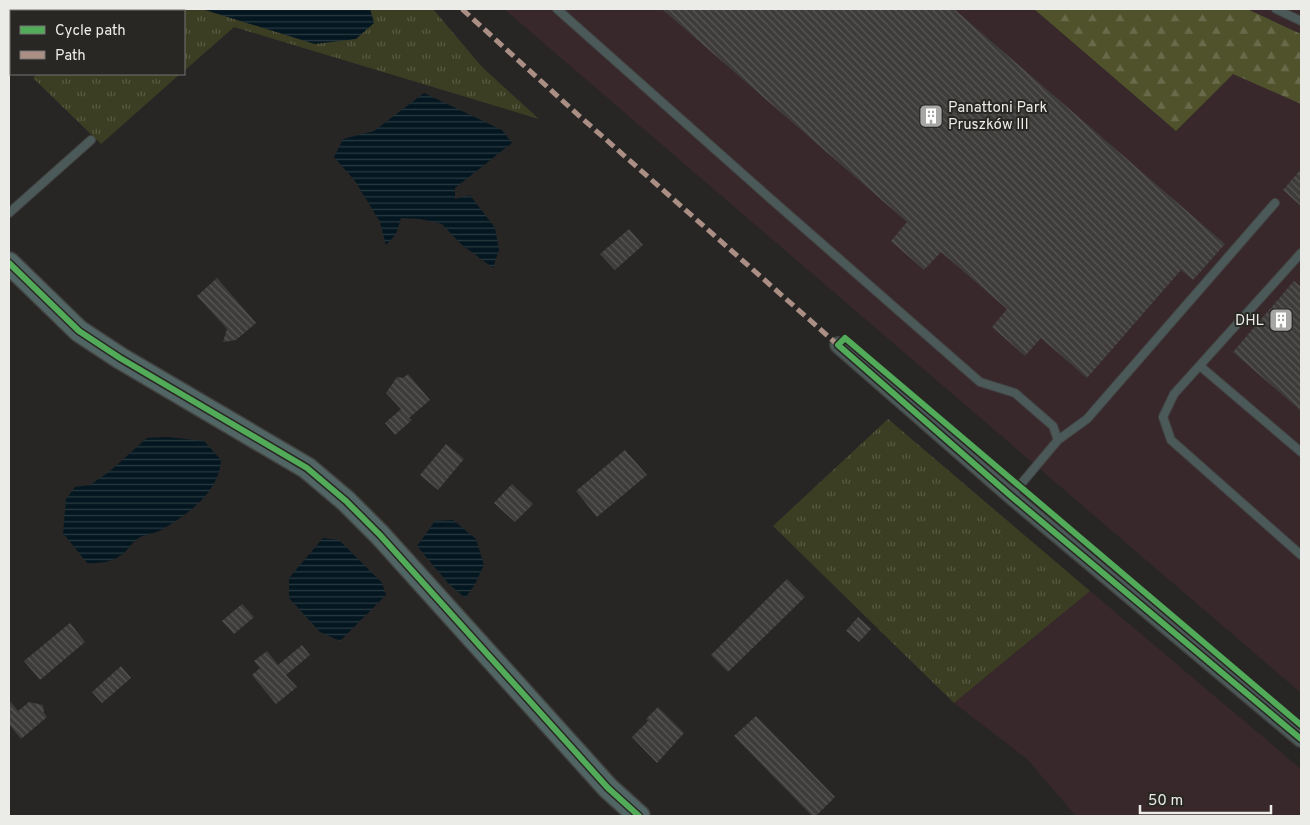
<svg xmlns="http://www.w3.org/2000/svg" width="1310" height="825" font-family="Overpass,sans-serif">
	<defs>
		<pattern id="grass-tufts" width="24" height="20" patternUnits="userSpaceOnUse" patternTransform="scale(1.25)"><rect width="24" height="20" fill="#3c3e23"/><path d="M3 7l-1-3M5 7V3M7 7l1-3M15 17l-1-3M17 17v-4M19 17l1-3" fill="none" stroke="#585a43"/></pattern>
		<pattern id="forest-firs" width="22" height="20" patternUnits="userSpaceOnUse" patternTransform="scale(1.25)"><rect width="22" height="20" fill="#4f522b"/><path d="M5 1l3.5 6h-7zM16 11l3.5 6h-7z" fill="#686b4a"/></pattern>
		<pattern id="water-rules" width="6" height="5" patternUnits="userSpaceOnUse" patternTransform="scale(1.25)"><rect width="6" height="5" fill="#041720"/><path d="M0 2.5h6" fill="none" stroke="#293940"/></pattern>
		<pattern id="building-back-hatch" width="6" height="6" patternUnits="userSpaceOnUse" patternTransform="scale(1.25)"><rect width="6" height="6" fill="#3d3c3b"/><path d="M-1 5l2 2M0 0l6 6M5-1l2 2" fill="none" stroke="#595857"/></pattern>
	</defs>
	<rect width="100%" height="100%" fill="#272625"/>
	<!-- industrial -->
	<path fill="#39282b" d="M504,9H1034L1176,131L1233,73L1301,104V693Z
		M1247,9H1301V34Z
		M1090,591L1301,769V816H1076L1027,759L954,703Z"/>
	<!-- grass -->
	<path fill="url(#grass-tufts)" d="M107,9H202L315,44L374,23L370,9H433L482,67L539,119L234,27L184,71V11H104Z
		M37,74H180L101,144L33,78Z
		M888,419L1090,591L954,703L773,526Z"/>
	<!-- forest -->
	<path fill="url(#forest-firs)" d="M1034,9H1247L1301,34V104L1233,74L1176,131Z"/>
	<!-- water -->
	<path fill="url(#water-rules)" d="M202,9H370L374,23L356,39L315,44Z
		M424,93L502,130L512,143L455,188V199L470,195L495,228L499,250L493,268L461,244L442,224L420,219L401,218L396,234L386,245L380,222L355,181L334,157L343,139L374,131Z
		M167,437L204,441L221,460C219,493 187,515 161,530C153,535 142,534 136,540C132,543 129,548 126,551C113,563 103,563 87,563L63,533L66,499L75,487L90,485L110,471L147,438Z
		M453,520L476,539L484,565L474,586L465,598L448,583L417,546L435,521Z
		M323,538L339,540L382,583L386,595L340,641L320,632L289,598V578Z"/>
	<!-- building -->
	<path fill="url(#building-back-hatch)" d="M662,9H954L1225,244L1193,280L1181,270L1087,378L1041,338L1025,356L992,327L1007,309L941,252L924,270L891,241L907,222Z
		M1301,169V206L1283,190Z
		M629,229L643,245L615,270L600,254Z
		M217,278L256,323L236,340L223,342L227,329L197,296Z
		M1294,281L1301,287V411L1233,352Z
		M408,374L430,400L409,418L412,420L395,435L385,423L401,409L386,393L397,377L403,378Z
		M446,444L464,459L438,490L420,475Z
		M625,450L647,475L597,517L576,491Z
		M512,484L533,504L515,522L494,503Z
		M787,579L805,597L728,672L711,655Z
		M242,604L254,617L234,634L222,621Z
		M858,617L871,629L859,642L846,631Z
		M70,623L85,642L40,680L24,661Z
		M302,645L310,655L286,675L297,687L276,704L252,675L260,668L254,661L267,651L278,665Z
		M121,666L131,678L102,703L92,692Z
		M9,700L18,711L29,702L43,705L44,713L47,717L21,739L9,724Z
		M658,707L684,733L657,763L632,737L648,721L646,719Z
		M756,716L835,797L816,816H812L734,736Z"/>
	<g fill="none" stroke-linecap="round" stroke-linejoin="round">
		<!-- lane casing -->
		<g stroke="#424240" stroke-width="10">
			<path id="lane" d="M557,9L772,200L980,382L1015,393L1053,426L1058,440L1011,496
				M1276,9L1301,21
				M9,213L91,140
				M1301,253L1174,394L1163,417L1171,440L1301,555
				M1200,366L1301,452
				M1058,440L1087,419L1275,203"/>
		</g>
		<!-- street casing -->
		<g stroke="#424240" stroke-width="18">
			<path id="street" d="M838,345L1011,496L1301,739"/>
		</g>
		<!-- secondary casing -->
		<g stroke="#424240" stroke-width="24">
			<path id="secondary" d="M9,263L79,331L120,358L307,468L346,501L380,535L608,788L639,816"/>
		</g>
		<!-- lane -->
		<use href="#lane" stroke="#4b5a59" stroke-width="8"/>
		<!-- street -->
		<use href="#street" stroke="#4b5a59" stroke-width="15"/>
		<!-- secondary -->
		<use href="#secondary" stroke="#516564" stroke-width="21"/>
		<!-- quiet -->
		<path stroke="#ac8f84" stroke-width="5" stroke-dasharray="10 5" stroke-linecap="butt" d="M462,9L576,113L838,345"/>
		<!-- cycleway casing -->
		<g stroke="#282724" stroke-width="9">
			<path id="cycleway" d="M9,263L79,331L120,358L307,468L346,501L380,535L608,788L639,816
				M1301,725L845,338L838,345L1011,496L1301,739"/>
		</g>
		<!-- cycleway -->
		<use href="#cycleway" stroke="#51ab58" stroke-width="6"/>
	</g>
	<!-- icons -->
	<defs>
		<g id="building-square" transform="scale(1.25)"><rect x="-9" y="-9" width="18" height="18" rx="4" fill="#a6a6a4" stroke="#282724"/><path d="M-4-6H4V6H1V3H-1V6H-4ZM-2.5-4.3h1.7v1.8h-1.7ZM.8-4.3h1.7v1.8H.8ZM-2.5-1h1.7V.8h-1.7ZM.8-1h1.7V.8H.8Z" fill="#fff"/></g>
	</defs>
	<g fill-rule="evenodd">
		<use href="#building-square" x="931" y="116"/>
		<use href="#building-square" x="1281" y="320"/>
	</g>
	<g text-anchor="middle" stroke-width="4" stroke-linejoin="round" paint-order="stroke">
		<!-- poi labels -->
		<g font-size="15" fill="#ebebe8" stroke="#282724" text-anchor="start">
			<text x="948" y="112">Panattoni Park<tspan x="948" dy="17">Pruszków III</tspan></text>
			<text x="1264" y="325" text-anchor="end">DHL</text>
		</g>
	</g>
	<!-- border -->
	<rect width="1310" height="825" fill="none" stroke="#ebebe8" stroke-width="20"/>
	<!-- legend -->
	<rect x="10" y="10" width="175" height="65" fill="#282724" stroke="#767572"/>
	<rect x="20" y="26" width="25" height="8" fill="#51ab58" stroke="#767572"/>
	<text x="55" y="35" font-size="15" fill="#ebebe8">Cycle path</text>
	<rect x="20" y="51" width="25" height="8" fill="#ac8f84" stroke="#767572"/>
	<text x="55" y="60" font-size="15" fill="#ebebe8">Path</text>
	<!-- scale -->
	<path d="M1140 805v8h131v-8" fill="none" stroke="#ebebe8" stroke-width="2.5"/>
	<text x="1148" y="805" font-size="15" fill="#ebebe8" stroke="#282724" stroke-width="4" paint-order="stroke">50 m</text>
</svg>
